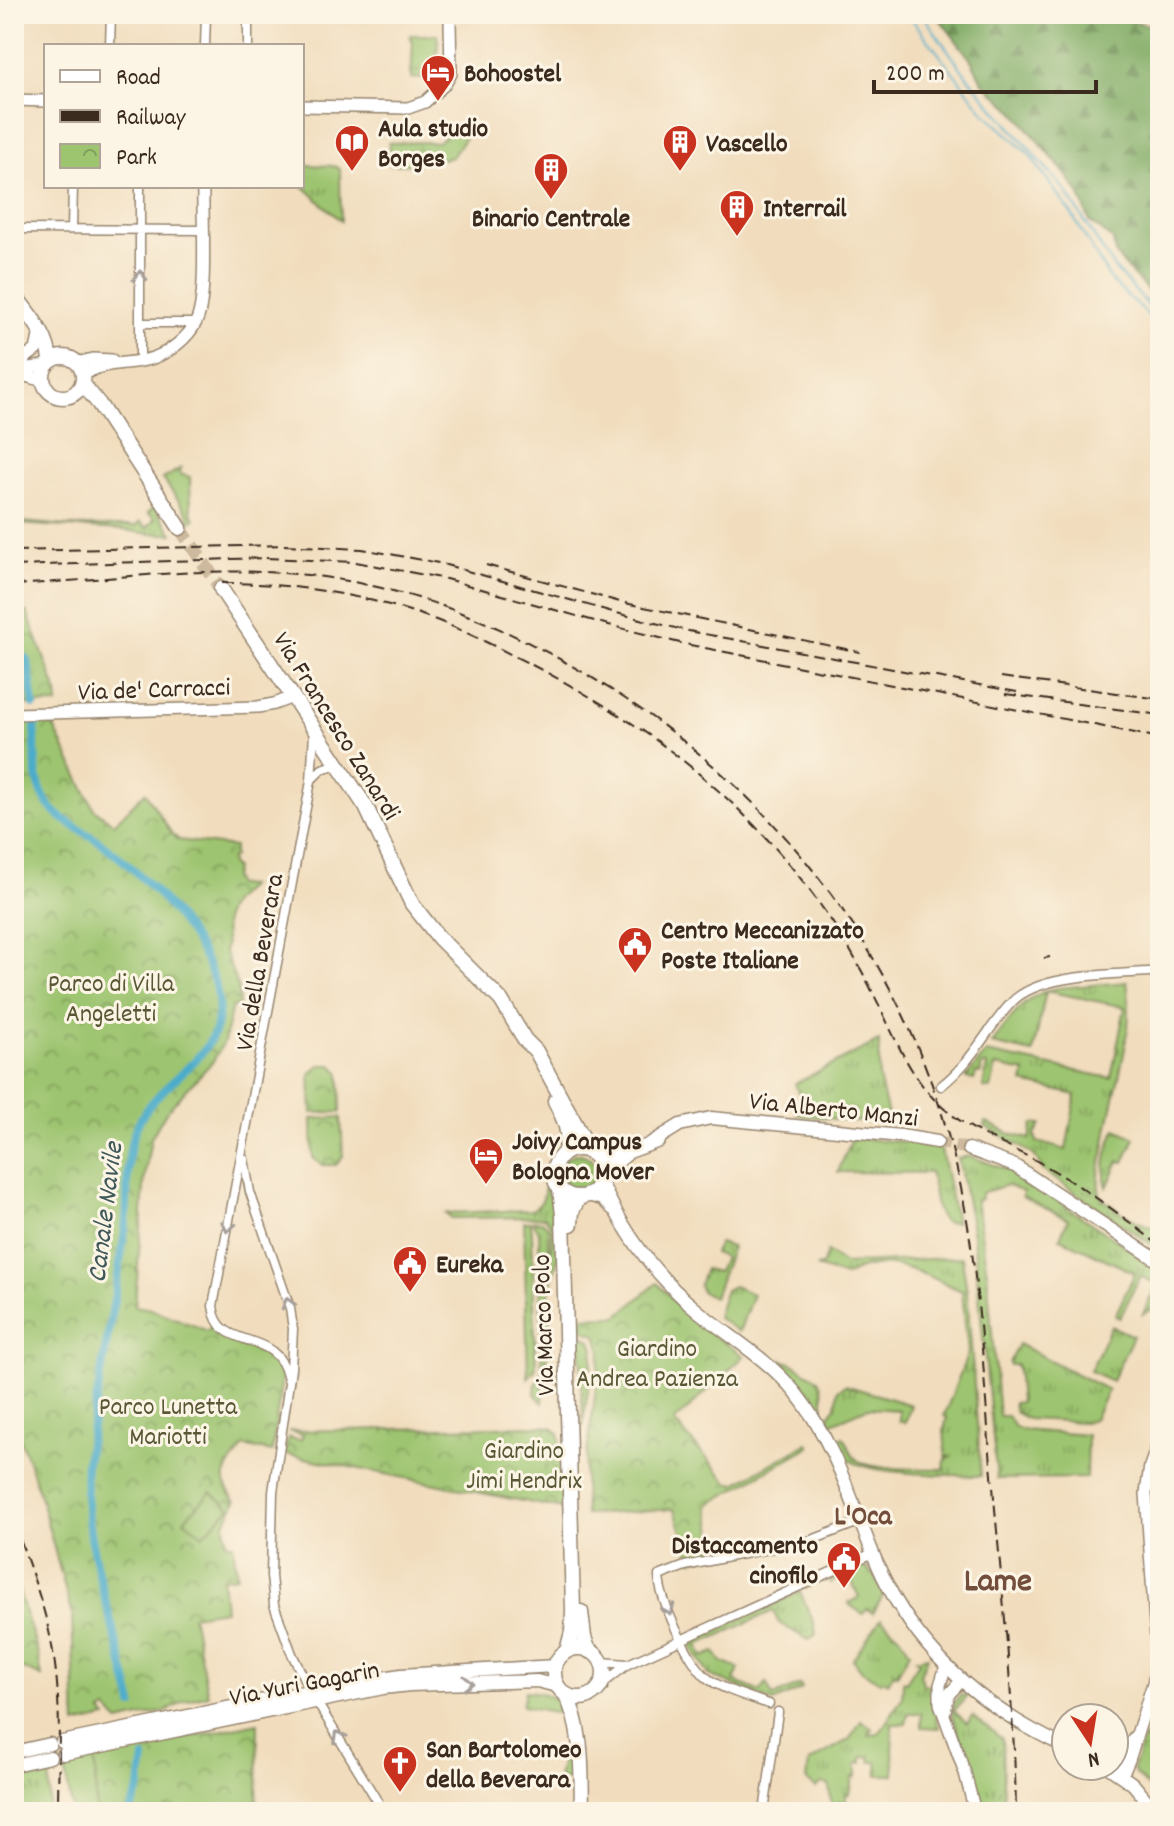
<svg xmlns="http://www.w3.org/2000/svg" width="1174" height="1826" font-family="Dekko,sans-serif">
	<defs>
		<pattern id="grass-tufts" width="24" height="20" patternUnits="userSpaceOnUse" patternTransform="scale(2)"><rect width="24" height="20" fill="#9dc46f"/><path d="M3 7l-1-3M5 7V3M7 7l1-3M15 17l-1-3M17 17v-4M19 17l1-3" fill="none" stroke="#819f5b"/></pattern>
		<pattern id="forest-firs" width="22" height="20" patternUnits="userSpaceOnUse" patternTransform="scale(2)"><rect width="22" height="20" fill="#7eaa62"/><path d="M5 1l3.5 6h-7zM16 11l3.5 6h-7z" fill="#688b50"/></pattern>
		<pattern id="park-crowns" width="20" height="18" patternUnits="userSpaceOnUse" patternTransform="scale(2)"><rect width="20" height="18" fill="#9dc46f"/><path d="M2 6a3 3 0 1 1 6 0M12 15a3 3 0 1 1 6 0" fill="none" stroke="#819f5b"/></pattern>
	</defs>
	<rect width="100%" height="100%" fill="#fcf5e5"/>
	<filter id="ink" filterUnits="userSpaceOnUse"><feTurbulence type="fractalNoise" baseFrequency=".0125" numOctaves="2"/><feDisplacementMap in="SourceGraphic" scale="16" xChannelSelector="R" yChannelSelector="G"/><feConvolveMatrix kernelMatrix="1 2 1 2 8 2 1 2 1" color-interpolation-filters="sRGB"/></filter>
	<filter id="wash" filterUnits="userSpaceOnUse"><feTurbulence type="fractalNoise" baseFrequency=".006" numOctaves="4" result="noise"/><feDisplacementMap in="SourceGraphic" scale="32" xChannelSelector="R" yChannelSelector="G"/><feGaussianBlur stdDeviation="1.8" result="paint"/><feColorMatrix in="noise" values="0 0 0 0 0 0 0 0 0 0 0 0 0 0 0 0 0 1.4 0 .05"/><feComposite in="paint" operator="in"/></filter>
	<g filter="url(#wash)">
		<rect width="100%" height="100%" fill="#f1ddbd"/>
		<!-- grass -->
		<path fill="url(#grass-tufts)" stroke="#6c7746" stroke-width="2" d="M410,35H438L437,65L422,79L411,78L413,43Z
			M458,128L469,131L452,157L415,164L390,165L389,143L437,142Z
			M302,165L334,166L340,169L341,221L302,185Z
			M181,468L180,474L190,477L191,512L195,519L190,522L187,512L163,479Z
			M154,506L173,534H150L124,530L14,524V521L67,526H136L140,522L147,528L155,519L148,513Z
			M1127,982C1136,1036 1112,1091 1105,1144C1102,1162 1094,1182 1102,1199L1132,1219L1160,1231V1250L1044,1171L1034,1155L985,1126L986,1122L1010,1134L1030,1139L1033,1124L1041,1125L1035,1135L1037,1142L1066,1150L1076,1095L1023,1083L1025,1072L996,1066L991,1089L983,1088L987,1065H982L980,1074L976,1073L974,1080L966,1078L986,1053L1111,1078L1125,1007L1046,991L1033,1053L992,1044C1011,1018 1024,994 1058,988Z
			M879,1041V1078L888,1115L866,1122L796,1115L806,1108L795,1084Z
			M1116,1129L1135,1138L1124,1162L1119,1161L1107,1187C1101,1170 1108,1145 1116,1129Z
			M852,1138L905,1142L941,1149L956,1223L945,1222C931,1210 936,1190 930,1173L838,1172Z
			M560 1172a18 18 0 1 1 36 0a18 18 0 1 1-36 0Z
			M970,1156L1018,1174L1135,1253L1160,1275V1304L1143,1314L1157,1284L1140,1276L1120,1318L1115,1316L1135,1273L1060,1238L1068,1219L1022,1197L1023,1192L1007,1185L981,1193V1199L976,1200L987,1273L999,1416H1007L1015,1427L1022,1430L1087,1435L1086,1478L997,1479L973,1234L958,1158Z
			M545,1178L556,1215L553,1217H557L558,1257L551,1283V1226L545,1217L451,1218L446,1213L531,1210C546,1204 544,1192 545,1178Z
			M533,1221H542L548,1227L550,1337L543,1378V1403L535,1394L536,1384L542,1371L539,1232Z
			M524,1222H531L532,1234L536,1369L528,1378Z
			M719,1243L732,1247L714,1297L702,1292L699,1285L705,1269L718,1272L724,1257L714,1253Z
			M827,1252L844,1264L962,1257L967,1292L981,1476C951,1475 875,1475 851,1461C843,1456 840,1449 836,1441L843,1437C850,1443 848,1451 855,1458C867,1472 925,1468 944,1469L945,1460L951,1457L946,1456L944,1430L947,1417L944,1416L968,1353L962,1291C918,1273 891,1251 845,1276L816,1267L822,1266Z
			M733,1286L753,1294L739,1332L717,1317L725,1290Z
			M1111,1326L1133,1336L1112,1381L1090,1371Z
			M580,1334L591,1340L594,1349L583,1426Z
			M1018,1344L1108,1390L1094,1419L1084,1422L1028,1419L1015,1412L1013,1403L1020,1402L1017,1365H1010L1009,1363Z
			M782,1360C792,1362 798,1367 806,1372C826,1382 823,1391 823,1412Z
			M845,1385L911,1405L905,1423L899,1421V1410L867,1408L828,1425L826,1419L836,1406L838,1390Z
			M862,1565L875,1576L884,1594L873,1613L867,1609L863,1614L850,1605L849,1603L859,1597L849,1575L830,1583L828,1580Z
			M800,1592L814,1623L816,1634L809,1640L779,1623L773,1611L698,1645L703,1657L715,1652L722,1662L739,1669L734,1681L760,1692L766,1683L773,1697L800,1685L802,1689L773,1702L709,1675L689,1643Z
			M881,1619L900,1636L910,1652L897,1674L894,1673L888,1683L882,1680L880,1682L862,1671L853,1659Z
			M928,1656L920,1674L924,1686L933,1685L934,1709L939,1728L921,1727V1713H908L906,1724H892L894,1775H878L877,1762H871L870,1756L862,1757V1763H857V1777H853L850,1794H846V1802H836L835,1812H832L829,1785L822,1783L816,1788L807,1781L809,1762C824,1754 835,1747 849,1740L861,1721L873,1728L869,1735L879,1734L902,1698L903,1681L906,1682L919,1662L916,1659Z
			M525,1691C564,1692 570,1714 571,1748C571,1758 572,1770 570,1780L558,1778L568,1728L562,1727L564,1714L522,1706Z
			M960,1695L967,1696L954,1711L967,1723L973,1716L1002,1739L1004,1812H983L952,1713L954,1702Z
			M1155,1733L1160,1734V1799L1135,1774L1133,1768L1144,1738Z
			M50,1765L49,1812H14V1772Z"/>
		<!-- forest -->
		<path fill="url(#forest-firs)" stroke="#5c6a40" stroke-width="2" d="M936,14H1097L1160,27V303L1128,270L1115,253L1113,240L1090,222L1079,193L1063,171L1013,110L983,83L971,60Z"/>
		<!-- park -->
		<path fill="url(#park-crowns)" stroke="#6c7746" stroke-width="2" d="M14,600H19V610L27,612L57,692L58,704L26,705L25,685L14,661Z
			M51,721L94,809L114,824L145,792L172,834L179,840L234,847V857L230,859L232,867L235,868L233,878L236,885L249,886C225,906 221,914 226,946L224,950L238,988L239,1006H232L224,1042L213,1061L166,1112L151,1138L145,1173L135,1306L151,1309L208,1331L212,1323L223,1338L273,1357L282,1377L272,1452L244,1446C228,1469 214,1477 236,1501L225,1523L227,1543H233L237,1576L222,1578L225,1610L192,1615L208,1695L185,1701L167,1711L119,1722L107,1709L102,1712L107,1718L76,1725L72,1615L39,1492L14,1421V722Z
			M320,1065H332L340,1073L341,1112L312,1113L310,1074Z
			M341,1117L343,1157L336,1165H323L313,1158L312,1119Z
			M657,1283L695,1322L744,1356L674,1422L729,1483H737L808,1443L810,1446L708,1505L716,1549L706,1551V1557L692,1560L674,1509L585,1515L584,1476L601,1350L596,1335L580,1327V1317L618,1316Z
			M541,1426L552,1427L559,1433L564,1483L563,1509L284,1454L288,1438L301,1440L303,1435L289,1431Z
			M14,1576L37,1650L42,1677L14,1665Z
			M258,1723L257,1812H96L95,1756Z"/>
		<!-- garden -->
		<path fill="#9dc46f" stroke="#6c7746" stroke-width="2" d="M211,1492L230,1508L203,1535L184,1520Z
			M95,1756L96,1812H73L63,1763Z"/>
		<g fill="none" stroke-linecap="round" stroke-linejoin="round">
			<!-- stream -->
			<path stroke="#4bacca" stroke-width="2" d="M908,14L984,112L1029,154L1071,213L1111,281L1160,326
				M922,14L968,78L1065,190L1114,268L1160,318"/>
			<!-- canal -->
			<path stroke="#4bacca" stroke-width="8" d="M14,644L28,662L34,705
				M35,721C36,747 32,775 45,799C56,820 82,829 101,843C144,874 203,936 216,988C234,1059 158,1074 136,1128C123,1159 130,1197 125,1230C114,1308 98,1385 86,1463C81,1546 116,1626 133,1705
				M130,1812L140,1787L144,1758"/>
		</g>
	</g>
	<g filter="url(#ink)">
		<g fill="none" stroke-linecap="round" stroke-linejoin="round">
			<!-- secondary-tunnel -->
			<path stroke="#cdb99d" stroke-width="12" stroke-dasharray="12 6" stroke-linecap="butt" d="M937,1142L969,1149"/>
			<!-- primary-tunnel -->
			<path stroke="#cdb99d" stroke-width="14" stroke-dasharray="14 7" stroke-linecap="butt" d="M180,528L221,589"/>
			<!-- minor casing -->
			<g stroke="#96846e" stroke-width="11">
				<path id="minor" d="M110,46L111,14
					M205,46L206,14
					M248,46V14
					M14,229L202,230
					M72,229L73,186
					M140,323H196
					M140,361V186
					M311,780L322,769L338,764
					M941,1086C974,1060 985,1031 1012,1002C1040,972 1120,975 1160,971
					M244,1159L250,1192L290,1308L293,1329L291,1369L273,1492L271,1576L274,1605L292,1654L310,1691L384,1812
					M288,1379C277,1325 218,1354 213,1306L311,781L314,733
					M601,1662L627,1664
					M601,1685L628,1664L873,1553
					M769,1704C752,1698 720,1689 706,1677C688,1660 660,1601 659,1576L685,1566L812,1540L861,1521
					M764,1812L778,1712"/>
			</g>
			<!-- tertiary casing -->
			<g stroke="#96846e" stroke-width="14">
				<path id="tertiary" d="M14,100L46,101
					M302,106L408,108L425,102L445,84L451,74L450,21
					M76,363L93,359L112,360
					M14,366L36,350L40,331
					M14,366L31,368L47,365
					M14,373L44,381
					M82,376C103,360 129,366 153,358C170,352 188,338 196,322C208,300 202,216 203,186
					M14,714L258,707L274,704L293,697
					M946,1666L940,1685V1704L965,1773L975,1812
					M945,1711L949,1694L961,1681
					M1135,1736L1116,1762L1117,1772L1125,1769L1129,1760L1158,1667L1146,1493L1150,1466L1160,1438"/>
			</g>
			<!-- secondary casing -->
			<g stroke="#96846e" stroke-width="15">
				<path id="secondary" d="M651,1143L680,1125L711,1118L901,1136L937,1142
					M969,1149L1015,1166L1160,1262
					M597,1157L621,1155L659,1141
					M603,1174L626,1155
					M601,1182C623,1231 656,1277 698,1311C731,1338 768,1359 795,1392C835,1442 852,1504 876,1561C913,1648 981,1708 1066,1747
					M588,1195L602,1199L613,1209
					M62,1742L333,1686L401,1675L555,1666
					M14,1752L50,1744
					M63,1754L383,1688L410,1685L537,1681L557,1686
					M14,1765L50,1757
					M1107,1766L1133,1784L1156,1812"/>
			</g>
			<!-- primary casing -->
			<g stroke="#96846e" stroke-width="17">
				<path id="primary" d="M14,294C29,315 49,335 50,362
					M43 377a20 20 0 1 1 40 0a20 20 0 1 1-40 0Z
					M82,383L99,404L180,528
					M221,589L366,807L412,904L439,938L501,1000L525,1040L536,1051L590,1151
					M555,1101C564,1119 572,1133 564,1153
					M554 1173a24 24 0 1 1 48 0a24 24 0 1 1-48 0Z
					M560,1189L563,1215L573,1611L572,1632L567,1651
					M571,1224L572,1211L579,1197
					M581,1612L584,1637L589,1651
					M554 1673a25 25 0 1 1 50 0a25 25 0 1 1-50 0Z
					M566,1695C584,1731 581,1773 582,1812"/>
			</g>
			<!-- minor -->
			<use href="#minor" stroke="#fff" stroke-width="8"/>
			<!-- tertiary -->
			<use href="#tertiary" stroke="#fff" stroke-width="11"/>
			<!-- secondary -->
			<use href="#secondary" stroke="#fff" stroke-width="12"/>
			<!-- primary -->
			<use href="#primary" stroke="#fff" stroke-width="14"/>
			<!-- rail -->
			<path stroke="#3b2a1e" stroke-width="2" stroke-dasharray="12 6" stroke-linecap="butt" d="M14,551L284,545L362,549L439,563L609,611L683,630L1017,692
				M486,565L620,602L860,652
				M14,566L265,558L356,562L446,579L605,624L680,643L1160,738
				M222,583C293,583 369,595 436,620C470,633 502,650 534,666C646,723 743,798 816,899C838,929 857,960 873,993C891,1028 905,1068 933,1098C964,1131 1007,1144 1046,1166C1086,1189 1124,1217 1160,1246
				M14,585C113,579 216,564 315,576C429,590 532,637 627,700C801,816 921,987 962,1193C980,1282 983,1374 991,1464C1001,1580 1014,1696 1016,1812
				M1001,677L1160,699
				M1005,694L1160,715
				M1044,958L1050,957
				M14,1522C28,1564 46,1607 53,1652C62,1704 58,1759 58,1812"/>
		</g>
		<!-- one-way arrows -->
		<defs><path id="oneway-chevron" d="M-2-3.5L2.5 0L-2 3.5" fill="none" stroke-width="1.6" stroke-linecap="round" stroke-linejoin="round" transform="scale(2)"/></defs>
		<g stroke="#a79f9a">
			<use href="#oneway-chevron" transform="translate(140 276) rotate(-90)"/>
			<use href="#oneway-chevron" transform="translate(228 1227) rotate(101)"/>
			<use href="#oneway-chevron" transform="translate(288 1303) rotate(-106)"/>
			<use href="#oneway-chevron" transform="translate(669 1610) rotate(66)"/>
			<use href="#oneway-chevron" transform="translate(468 1683) rotate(-1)"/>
			<use href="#oneway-chevron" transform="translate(339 1736) rotate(-119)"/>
		</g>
	</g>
	<!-- icons -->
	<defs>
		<g id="hotel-pin" transform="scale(1.8)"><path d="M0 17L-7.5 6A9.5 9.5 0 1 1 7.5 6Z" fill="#c8321e" stroke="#fcf5e5"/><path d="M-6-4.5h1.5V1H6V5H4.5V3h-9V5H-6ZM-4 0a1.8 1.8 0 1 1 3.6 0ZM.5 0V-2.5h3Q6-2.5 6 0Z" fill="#fff"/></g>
		<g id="library-pin" transform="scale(1.8)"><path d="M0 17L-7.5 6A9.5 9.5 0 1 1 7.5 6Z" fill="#c8321e" stroke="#fcf5e5"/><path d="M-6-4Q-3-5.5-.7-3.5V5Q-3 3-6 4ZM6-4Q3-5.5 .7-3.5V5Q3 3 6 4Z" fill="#fff"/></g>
		<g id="building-pin" transform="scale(1.8)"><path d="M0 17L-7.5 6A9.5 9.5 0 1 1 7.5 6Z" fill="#c8321e" stroke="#fcf5e5"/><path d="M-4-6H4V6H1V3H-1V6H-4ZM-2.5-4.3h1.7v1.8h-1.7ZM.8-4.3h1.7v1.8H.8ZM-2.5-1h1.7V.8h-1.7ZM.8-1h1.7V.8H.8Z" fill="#fff"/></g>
		<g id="civic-pin" transform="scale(1.8)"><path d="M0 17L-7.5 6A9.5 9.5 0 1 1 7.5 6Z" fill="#c8321e" stroke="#fcf5e5"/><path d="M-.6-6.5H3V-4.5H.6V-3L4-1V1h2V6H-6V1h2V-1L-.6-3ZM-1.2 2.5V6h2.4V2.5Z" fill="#fff"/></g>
		<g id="church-pin" transform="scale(1.8)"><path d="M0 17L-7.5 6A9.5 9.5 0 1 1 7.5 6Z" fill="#c8321e" stroke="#fcf5e5"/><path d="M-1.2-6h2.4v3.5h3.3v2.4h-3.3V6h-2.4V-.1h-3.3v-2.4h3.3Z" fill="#fff"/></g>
	</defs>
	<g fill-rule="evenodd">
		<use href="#hotel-pin" x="438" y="72"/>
		<use href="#library-pin" x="352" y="142"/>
		<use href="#building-pin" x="680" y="142"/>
		<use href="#building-pin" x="551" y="170"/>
		<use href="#building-pin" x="737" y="207"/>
		<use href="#civic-pin" x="635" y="944"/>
		<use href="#hotel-pin" x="486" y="1155"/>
		<use href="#civic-pin" x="410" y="1263"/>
		<use href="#civic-pin" x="844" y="1559"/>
		<use href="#church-pin" x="400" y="1763"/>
	</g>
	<g text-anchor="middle" stroke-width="6" stroke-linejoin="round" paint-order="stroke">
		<!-- poi labels -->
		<g font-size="26" font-weight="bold" fill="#3b2a1e" stroke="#fcf5e5" text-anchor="start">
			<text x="464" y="81">Bohoostel</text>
			<text x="378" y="136">Aula studio<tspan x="378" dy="30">Borges</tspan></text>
			<text x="706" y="151">Vascello</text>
			<text x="763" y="216">Interrail</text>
			<text x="551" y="226" text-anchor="middle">Binario Centrale</text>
			<text x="661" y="938">Centro Meccanizzato<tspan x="661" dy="30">Poste Italiane</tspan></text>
			<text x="512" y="1149">Joivy Campus<tspan x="512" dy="30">Bologna Mover</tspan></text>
			<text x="436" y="1272">Eureka</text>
			<text x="818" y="1553" text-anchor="end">Distaccamento<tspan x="818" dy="30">cinofilo</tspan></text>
			<text x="426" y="1757">San Bartolomeo<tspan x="426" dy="30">della Beverara</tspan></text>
		</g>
		<!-- street labels -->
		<g font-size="26" fill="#3b2a1e" stroke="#fcf5e5">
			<text transform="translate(154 688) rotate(-2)" y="9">Via de' Carracci</text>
			<text transform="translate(338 725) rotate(58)" y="9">Via Francesco Zanardi</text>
			<text transform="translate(258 962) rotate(-80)" y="9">Via della Beverara</text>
			<text transform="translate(834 1108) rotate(6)" y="9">Via Alberto Manzi</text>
			<text transform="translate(542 1325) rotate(-92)" y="9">Via Marco Polo</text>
			<text transform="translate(304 1682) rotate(-11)" y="9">Via Yuri Gagarin</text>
		</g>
		<!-- park labels -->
		<g font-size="26" fill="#585836" stroke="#fcf5e5">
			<text x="111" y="991">Parco di Villa<tspan x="111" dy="30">Angeletti</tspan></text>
			<text x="657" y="1356">Giardino<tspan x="657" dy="30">Andrea Pazienza</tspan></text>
			<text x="168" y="1414">Parco Lunetta<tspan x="168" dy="30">Mariotti</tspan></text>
			<text x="524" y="1458">Giardino<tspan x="524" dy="30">Jimi Hendrix</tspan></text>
		</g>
		<!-- water labels -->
		<g font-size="28" font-style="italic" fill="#41585a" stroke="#fcf5e5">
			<text transform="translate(103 1212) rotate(-83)" y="10">Canale Navile</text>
		</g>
		<!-- neighbourhood labels -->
		<g font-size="28" font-weight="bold" fill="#734e3c" stroke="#fcf5e5">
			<text x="863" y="1524">L'Oca</text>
		</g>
		<!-- district labels -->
		<g font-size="34" font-weight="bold" fill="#734e3c" stroke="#fcf5e5">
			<text x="998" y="1590">Lame</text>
		</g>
	</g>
	<!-- margin -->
	<rect width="1174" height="1826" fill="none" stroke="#fcf5e5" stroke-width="48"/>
	<!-- legend -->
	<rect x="44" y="44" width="260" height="144" fill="#fcf5e5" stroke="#afa495" stroke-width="2"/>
	<rect x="60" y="70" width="40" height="12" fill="#ffffff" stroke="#afa495" stroke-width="2"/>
	<text x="116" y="84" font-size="24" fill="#3b2a1e">Road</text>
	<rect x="60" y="110" width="40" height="12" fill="#3b2a1e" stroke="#afa495" stroke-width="2"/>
	<text x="116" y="124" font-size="24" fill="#3b2a1e">Railway</text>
	<rect x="60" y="144" width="40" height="24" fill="url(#park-crowns)" stroke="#afa495" stroke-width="2"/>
	<text x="116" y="164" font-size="24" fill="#3b2a1e">Park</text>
	<!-- north arrow -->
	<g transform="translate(1090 1742) rotate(168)"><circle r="38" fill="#fcf5e5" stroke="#afa495" stroke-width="2"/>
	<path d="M0-6L14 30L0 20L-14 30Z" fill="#c8321e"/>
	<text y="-12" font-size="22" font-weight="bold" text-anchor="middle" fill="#3b2a1e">N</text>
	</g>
	<!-- scale -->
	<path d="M874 80v12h222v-12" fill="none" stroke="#3b2a1e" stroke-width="4"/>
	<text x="886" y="80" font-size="24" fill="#3b2a1e" stroke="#fcf5e5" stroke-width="6" paint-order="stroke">200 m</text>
</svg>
